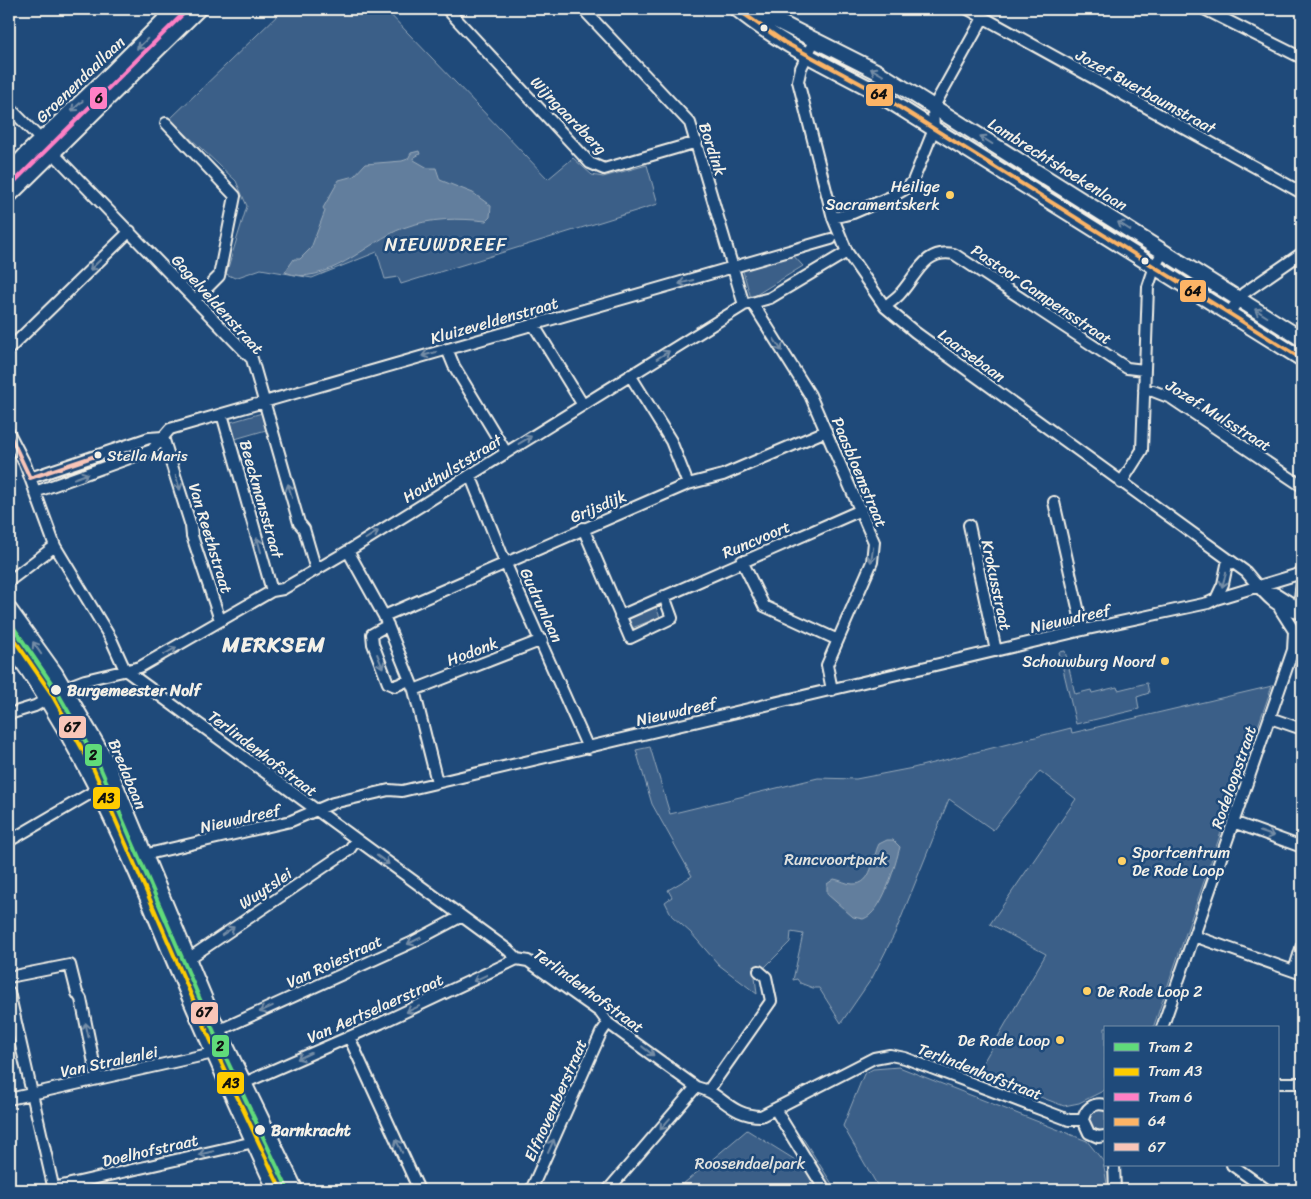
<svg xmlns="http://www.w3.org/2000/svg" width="1311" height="1199" font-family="Sriracha,sans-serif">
	<rect width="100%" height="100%" fill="#1f4a7a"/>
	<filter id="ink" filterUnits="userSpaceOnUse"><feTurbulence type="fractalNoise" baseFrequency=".02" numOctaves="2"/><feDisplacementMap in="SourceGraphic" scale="10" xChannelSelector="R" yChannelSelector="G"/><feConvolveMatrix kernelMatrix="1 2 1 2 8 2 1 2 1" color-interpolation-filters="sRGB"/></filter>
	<g filter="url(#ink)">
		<!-- green -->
		<path fill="#3a5f88" stroke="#97a8b8" d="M284,9H385L548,179L573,158L592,175L603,177L647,165L658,204L401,284L398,277L385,279L377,252L312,278L261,269L235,278L226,274L247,206L236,181L170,119Z
			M791,253L803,266L751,298L742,268Z
			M262,413L266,430L235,439L231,422Z
			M655,605L660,617L632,628L627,617Z
			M1065,651L1075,694L1091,690L1092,693L1117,687L1118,690L1147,683L1149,693L1137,697L1139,709L1076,724L1059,652Z
			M1272,686L1153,1028H1105V1090L1079,1103L1064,1106L977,1073L1046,954L990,924L1076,799L1040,771L993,830L949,799L895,933L872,978L841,1023L819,988H813L800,983L797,979L793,980L803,934L791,932L790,942L755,977L757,994L719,965L691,933L672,916L665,902L672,897L668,890L692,876L652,804L636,750L650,747L670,814L818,778L856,779L913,768L1071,728L1072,733Z
			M899,1067L1087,1141L1103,1161L1108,1190H880L843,1126L864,1074L873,1069Z
			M1096,1109H1105V1131L1093,1129L1088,1120L1092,1112Z
			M747,1130L805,1166L820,1190H676Z
			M802,1137L836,1190H832L800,1139Z"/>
		<!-- water -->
		<path fill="#627e9d" stroke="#9cacbb" d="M419,151L420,154L413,158L414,160L428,168H436L440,180L473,193L491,206L490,217L486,221C458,218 430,218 403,228C368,241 324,289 285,272L294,259H300L311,248L325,211L323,208L339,180L354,176L365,164L402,161L408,159L411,153Z
			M887,840H893L900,847C895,865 883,913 863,919L853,917L827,894V884L834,879C841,880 846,884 853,884C873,885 872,857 879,844Z"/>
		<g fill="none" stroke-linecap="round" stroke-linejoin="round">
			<!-- street casing -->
			<g stroke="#f4f1e8" stroke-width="14">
				<path id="street" d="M447,9L590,163L604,169L697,142
					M583,9L690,123L744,305
					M968,9L1302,193
					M1204,9L1302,58
					M815,39L801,68L798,81L833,218L847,252L885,307L915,332L1246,572C1262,591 1275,611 1302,613
					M9,107L41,140
					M166,123L235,196L219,276L195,300
					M53,153L252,359L299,523L304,529L316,570
					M833,218L853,213L895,195L907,188L913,181L934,129L933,108L983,18
					M753,304L810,395L874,542L872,562L827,665L832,690
					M885,307C889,303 895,299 899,295C917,276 924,248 954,254L1127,368L1144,370
					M1229,313L1244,293L1302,253
					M533,324L583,405
					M9,349L130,231
					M447,349L454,366L506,452
					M630,375L671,441L688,484
					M1144,390L1153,391L1171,398L1302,486
					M222,414L272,591
					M9,433L25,464L55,546L111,639L125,670L508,950L517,959L528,961L600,1012L608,1023L696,1087C723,1093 729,1116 761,1116L874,1058L890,1055L905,1058L1069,1120H1083
					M163,437L191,526L192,536L220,620
					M470,475L505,562L588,748
					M30,478L149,438L163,437
					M1121,483L1142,450L1148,287L1155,266L1164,250
					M35,492L152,450L170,429L831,239
					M1054,502L1083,630
					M969,525L996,651
					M583,528L630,638L672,618L664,596
					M348,551L384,616L414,690L437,782
					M742,561L764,606L838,640
					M9,581L55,546
					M1302,582L1300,598L1302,603
					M1260,587L1277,594L1302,610
					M1216,599L1223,584L1228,560
					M384,616L688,484L723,475L826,431
					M620,616L861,510
					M388,625L372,634L373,644L388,683L395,686L409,680
					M64,688L85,680L140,667L272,591L283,589L348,551L744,305L770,298L847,252
					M414,690L542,640
					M9,714L35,706L49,698
					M1270,718L1302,729
					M1233,822L1302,847
					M9,841L98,789
					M139,856L291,821L333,803L389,790L402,791L1083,630L1208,603L1216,599L1302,573
					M1194,936L1302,974
					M188,959L349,850L356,840
					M1294,971L1302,945
					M9,977L70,965L77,993L81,999L97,1078
					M9,992L54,1190
					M1162,1028L1293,650L1294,631L1280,609
					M349,1037L419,1190
					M244,1083L381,1023L517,959
					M1277,1083H1302
					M708,1091L771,1001L766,977L759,971
					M9,1099L209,1054L214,1050L219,1032L224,1028L413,942L460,917
					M1105,1105C1093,1102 1085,1109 1083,1120L1089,1133L1098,1137L1105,1136
					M775,1109L825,1190
					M1114,1165L1115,1190
					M1232,1165L1267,1190
					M53,1188L254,1142
					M531,1190L601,1033L608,1023
					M608,1190L696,1087"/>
			</g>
			<!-- secondary casing -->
			<g stroke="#f4f1e8" stroke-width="18">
				<path id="secondary" d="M737,9C777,42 822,63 867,87L1302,359
					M759,9L771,18L878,72L1302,339"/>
			</g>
			<!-- primary casing -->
			<g stroke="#f4f1e8" stroke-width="19">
				<path id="primary" d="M9,174L27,154L104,81L176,9
					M9,195L198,9
					M9,610L55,674L103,756L213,1020L295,1190
					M9,642C75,733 122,834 165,938C200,1023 238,1107 276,1190"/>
			</g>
			<!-- street -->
			<use href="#street" stroke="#1f4a7a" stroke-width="10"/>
			<!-- secondary -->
			<use href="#secondary" stroke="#1f4a7a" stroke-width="14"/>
			<!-- primary -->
			<use href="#primary" stroke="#1f4a7a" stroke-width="15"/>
			<!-- bus-1 casing -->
			<g stroke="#1f4a7a" stroke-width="8">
				<path id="bus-1" d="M737,9L784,42L867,87L1302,359"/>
			</g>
			<!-- bus-2 casing -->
			<g stroke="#1f4a7a" stroke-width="8">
				<path id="bus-2" d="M9,433L30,478L98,455
					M9,625C90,740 137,856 192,984C221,1053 254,1121 285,1190"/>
			</g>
			<!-- bus-1 -->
			<use href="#bus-1" stroke="#fcb466" stroke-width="4"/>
			<!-- bus-2 -->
			<use href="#bus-2" stroke="#f9c5b8" stroke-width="4"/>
			<!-- tram-1 casing -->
			<g stroke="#1f4a7a" stroke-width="8">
				<path id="tram-1" d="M9,621L56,690L100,767L217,1039L288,1190"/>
			</g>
			<!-- tram-2 casing -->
			<g stroke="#1f4a7a" stroke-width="8">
				<path id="tram-2" d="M9,632L51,693L94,770L211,1041L281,1190"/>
			</g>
			<!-- tram-3 casing -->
			<g stroke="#1f4a7a" stroke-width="8">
				<path id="tram-3" d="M9,187L188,9"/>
			</g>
			<!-- tram-1 -->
			<use href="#tram-1" stroke="#60db7a" stroke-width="4"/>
			<!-- tram-2 -->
			<use href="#tram-2" stroke="#fc0" stroke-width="4"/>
			<!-- tram-3 -->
			<use href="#tram-3" stroke="#ff80c5" stroke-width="4"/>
		</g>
		<!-- one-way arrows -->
		<defs><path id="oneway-shaft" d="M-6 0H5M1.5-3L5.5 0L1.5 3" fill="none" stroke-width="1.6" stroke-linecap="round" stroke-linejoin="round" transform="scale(1.25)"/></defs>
		<g stroke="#748da6">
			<use href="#oneway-shaft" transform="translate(142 44) rotate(135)"/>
			<use href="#oneway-shaft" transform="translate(877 72) rotate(-150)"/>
			<use href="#oneway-shaft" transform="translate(77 106) rotate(138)"/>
			<use href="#oneway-shaft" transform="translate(986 140) rotate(-148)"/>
			<use href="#oneway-shaft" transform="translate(1124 226) rotate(-148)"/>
			<use href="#oneway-shaft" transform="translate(95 265) rotate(136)"/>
			<use href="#oneway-shaft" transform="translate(686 282) rotate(165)"/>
			<use href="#oneway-shaft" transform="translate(1261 313) rotate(-148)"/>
			<use href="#oneway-shaft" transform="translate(778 345) rotate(56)"/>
			<use href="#oneway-shaft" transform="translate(429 354) rotate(164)"/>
			<use href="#oneway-shaft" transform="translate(663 355) rotate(-32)"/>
			<use href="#oneway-shaft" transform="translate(525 440) rotate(-31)"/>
			<use href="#oneway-shaft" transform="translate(81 476) rotate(-20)"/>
			<use href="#oneway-shaft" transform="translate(178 483) rotate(73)"/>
			<use href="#oneway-shaft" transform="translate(290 491) rotate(-106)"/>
			<use href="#oneway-shaft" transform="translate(372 535) rotate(-32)"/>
			<use href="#oneway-shaft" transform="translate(259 545) rotate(-106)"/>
			<use href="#oneway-shaft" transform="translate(872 555) rotate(99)"/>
			<use href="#oneway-shaft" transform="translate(1224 580) rotate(106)"/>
			<use href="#oneway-shaft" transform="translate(37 648) rotate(-124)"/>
			<use href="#oneway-shaft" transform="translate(170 651) rotate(-30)"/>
			<use href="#oneway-shaft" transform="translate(380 661) rotate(68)"/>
			<use href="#oneway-shaft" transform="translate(1267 834) rotate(19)"/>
			<use href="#oneway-shaft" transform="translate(383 860) rotate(36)"/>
			<use href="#oneway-shaft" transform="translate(228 931) rotate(-34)"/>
			<use href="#oneway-shaft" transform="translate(414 941) rotate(154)"/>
			<use href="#oneway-shaft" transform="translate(480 978) rotate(155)"/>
			<use href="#oneway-shaft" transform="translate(266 1009) rotate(155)"/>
			<use href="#oneway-shaft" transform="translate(413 1009) rotate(155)"/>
			<use href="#oneway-shaft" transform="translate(87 1030) rotate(-102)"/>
			<use href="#oneway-shaft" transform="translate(648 1051) rotate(38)"/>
			<use href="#oneway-shaft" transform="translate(304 1056) rotate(156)"/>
			<use href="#oneway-shaft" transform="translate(665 1124) rotate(131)"/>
			<use href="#oneway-shaft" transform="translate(399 1146) rotate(-115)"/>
			<use href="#oneway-shaft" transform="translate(551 1146) rotate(-66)"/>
			<use href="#oneway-shaft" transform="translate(206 1153) rotate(167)"/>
		</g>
	</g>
	<!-- markers -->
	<g fill="#f4f1e8" stroke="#1f4a7a" stroke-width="2">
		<circle cx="764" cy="28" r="4.5"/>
		<circle cx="1145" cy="261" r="4.5"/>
		<circle cx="98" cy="455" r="4.5"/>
		<circle cx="56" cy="690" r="6"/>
		<circle cx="260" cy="1130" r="6"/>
	</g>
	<g fill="#ffd166" stroke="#1f4a7a" stroke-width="2">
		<circle cx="950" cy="195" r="5"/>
		<circle cx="1165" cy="661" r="5"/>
		<circle cx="1122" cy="861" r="5"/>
		<circle cx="1087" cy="991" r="5"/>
		<circle cx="1060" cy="1040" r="5"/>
	</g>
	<g text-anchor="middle" stroke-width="5" stroke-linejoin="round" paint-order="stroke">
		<!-- bus labels -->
		<g font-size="15" fill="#f4f1e8" stroke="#1f4a7a" text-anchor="start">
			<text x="107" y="461">Stella Maris</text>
		</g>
		<!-- street labels -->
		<g font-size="16" fill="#f4f1e8" stroke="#1f4a7a">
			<text transform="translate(80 79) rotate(-44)" y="6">Groenendaallaan</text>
			<text transform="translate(1146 91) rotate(29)" y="6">Jozef Buerbaumstraat</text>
			<text transform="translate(569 115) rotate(46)" y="6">Wijngaardberg</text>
			<text transform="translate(713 149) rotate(72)" y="6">Bordink</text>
			<text transform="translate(1058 164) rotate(32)" y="6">Lambrechtshoekenlaan</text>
			<text transform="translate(1042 294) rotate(34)" y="6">Pastoor Campensstraat</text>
			<text transform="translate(218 304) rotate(48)" y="6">Gagelveldenstraat</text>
			<text transform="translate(494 320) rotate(-16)" y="6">Kluizeveldenstraat</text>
			<text transform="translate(972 355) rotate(36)" y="6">Laarsebaan</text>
			<text transform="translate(1219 415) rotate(32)" y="6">Jozef Mulsstraat</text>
			<text transform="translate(452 468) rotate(-32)" y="6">Houthulststraat</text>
			<text transform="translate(860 472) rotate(67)" y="6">Paasbloemstraat</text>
			<text transform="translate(262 499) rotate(74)" y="6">Beeckmansstraat</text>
			<text transform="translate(598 506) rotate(-23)" y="6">Grijsdijk</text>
			<text transform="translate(211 538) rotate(73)" y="6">Van Reethstraat</text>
			<text transform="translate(756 539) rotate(-23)" y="6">Runcvoort</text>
			<text transform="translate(997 585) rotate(78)" y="6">Krokusstraat</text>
			<text transform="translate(542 605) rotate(65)" y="6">Gudrunlaan</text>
			<text transform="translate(1070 618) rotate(-13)" y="6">Nieuwdreef</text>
			<text transform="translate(472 651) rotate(-21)" y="6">Hodonk</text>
			<text transform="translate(676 711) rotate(-13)" y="6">Nieuwdreef</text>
			<text transform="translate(263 753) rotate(37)" y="6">Terlindenhofstraat</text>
			<text transform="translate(128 774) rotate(67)" y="6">Bredabaan</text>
			<text transform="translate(1233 777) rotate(-71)" y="6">Rodeloopstraat</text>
			<text transform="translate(240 818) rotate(-13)" y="6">Nieuwdreef</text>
			<text transform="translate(265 888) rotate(-34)" y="6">Wuytslei</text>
			<text transform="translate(334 961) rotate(-25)" y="6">Van Roiestraat</text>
			<text transform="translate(589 990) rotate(36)" y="6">Terlindenhofstraat</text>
			<text transform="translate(375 1008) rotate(-24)" y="6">Van Aertselaerstraat</text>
			<text transform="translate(109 1061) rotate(-12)" y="6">Van Stralenlei</text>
			<text transform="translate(980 1071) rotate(21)" y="6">Terlindenhofstraat</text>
			<text transform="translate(555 1100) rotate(-66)" y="6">Elfnovemberstraat</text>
			<text transform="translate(150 1150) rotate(-13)" y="6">Doelhofstraat</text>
		</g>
		<!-- poi labels -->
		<g font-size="16" fill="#f4f1e8" stroke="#1f4a7a" text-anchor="end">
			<text x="940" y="192">Heilige<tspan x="940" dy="18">Sacramentskerk</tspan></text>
			<text x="1155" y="667">Schouwburg Noord</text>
			<text x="1132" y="858" text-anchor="start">Sportcentrum<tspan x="1132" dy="18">De Rode Loop</tspan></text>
			<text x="1097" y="997" text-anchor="start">De Rode Loop 2</text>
			<text x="1050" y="1046">De Rode Loop</text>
		</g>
		<!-- stop labels -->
		<g font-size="16" font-weight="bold" fill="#f4f1e8" stroke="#1f4a7a" text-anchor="start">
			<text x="67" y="696">Burgemeester Nolf</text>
			<text x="271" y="1136">Barnkracht</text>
		</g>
		<!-- park labels -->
		<g font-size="16" fill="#e1e2de" stroke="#1f4a7a">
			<text x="836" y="865">Runcvoortpark</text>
			<text x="750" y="1169">Roosendaelpark</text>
		</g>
		<!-- quarter labels -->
		<g font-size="19" letter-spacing="1" fill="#f4f1e8" stroke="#1f4a7a">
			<text x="446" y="251">NIEUWDREEF</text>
		</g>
		<!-- district labels -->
		<g font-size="21" font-weight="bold" letter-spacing="1" fill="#f4f1e8" stroke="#1f4a7a">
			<text x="274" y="652">MERKSEM</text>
		</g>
	</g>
	<g stroke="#1f4a7a" stroke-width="2">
		<rect x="865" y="83" width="29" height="24" rx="5" fill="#fcb466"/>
		<rect x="89" y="86" width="19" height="24" rx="5" fill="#ff80c5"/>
		<rect x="1179" y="279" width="28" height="24" rx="5" fill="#fcb466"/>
		<rect x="58" y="715" width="29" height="24" rx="5" fill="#f9c5b8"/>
		<rect x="84" y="743" width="19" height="24" rx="5" fill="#60db7a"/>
		<rect x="92" y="786" width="29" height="24" rx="5" fill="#fc0"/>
		<rect x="190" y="1001" width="29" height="24" rx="5" fill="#f9c5b8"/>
		<rect x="211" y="1034" width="19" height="24" rx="5" fill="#60db7a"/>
		<rect x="216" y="1071" width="29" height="24" rx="5" fill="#fc0"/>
	</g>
	<g font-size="14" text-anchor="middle" font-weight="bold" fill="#111">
		<text x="879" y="99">64</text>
		<text x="99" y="103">6</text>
		<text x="1193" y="296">64</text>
		<text x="72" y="732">67</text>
		<text x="93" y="760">2</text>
		<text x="106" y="803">A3</text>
		<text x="204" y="1017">67</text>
		<text x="220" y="1051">2</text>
		<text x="231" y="1088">A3</text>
	</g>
	<!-- margin -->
	<rect width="1311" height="1199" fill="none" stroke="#1f4a7a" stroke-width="30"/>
	<rect x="15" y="15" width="1281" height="1169" fill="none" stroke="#f4f1e8" stroke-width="2" filter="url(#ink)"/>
	<!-- legend -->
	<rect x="1104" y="1026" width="175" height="140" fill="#1f4a7a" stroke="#748da6"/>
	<rect x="1114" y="1043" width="25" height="8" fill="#60db7a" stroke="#748da6"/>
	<text x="1148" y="1052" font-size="15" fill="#f4f1e8">Tram 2</text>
	<rect x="1114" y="1068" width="25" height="8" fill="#ffcc00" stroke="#748da6"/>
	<text x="1148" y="1076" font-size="15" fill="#f4f1e8">Tram A3</text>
	<rect x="1114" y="1093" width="25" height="8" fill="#ff80c5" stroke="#748da6"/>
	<text x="1148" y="1102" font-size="15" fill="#f4f1e8">Tram 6</text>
	<rect x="1114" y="1118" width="25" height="8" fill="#fcb466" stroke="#748da6"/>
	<text x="1148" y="1126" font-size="15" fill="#f4f1e8">64</text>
	<rect x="1114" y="1143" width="25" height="8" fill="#f9c5b8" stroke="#748da6"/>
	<text x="1148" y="1152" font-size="15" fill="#f4f1e8">67</text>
</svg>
